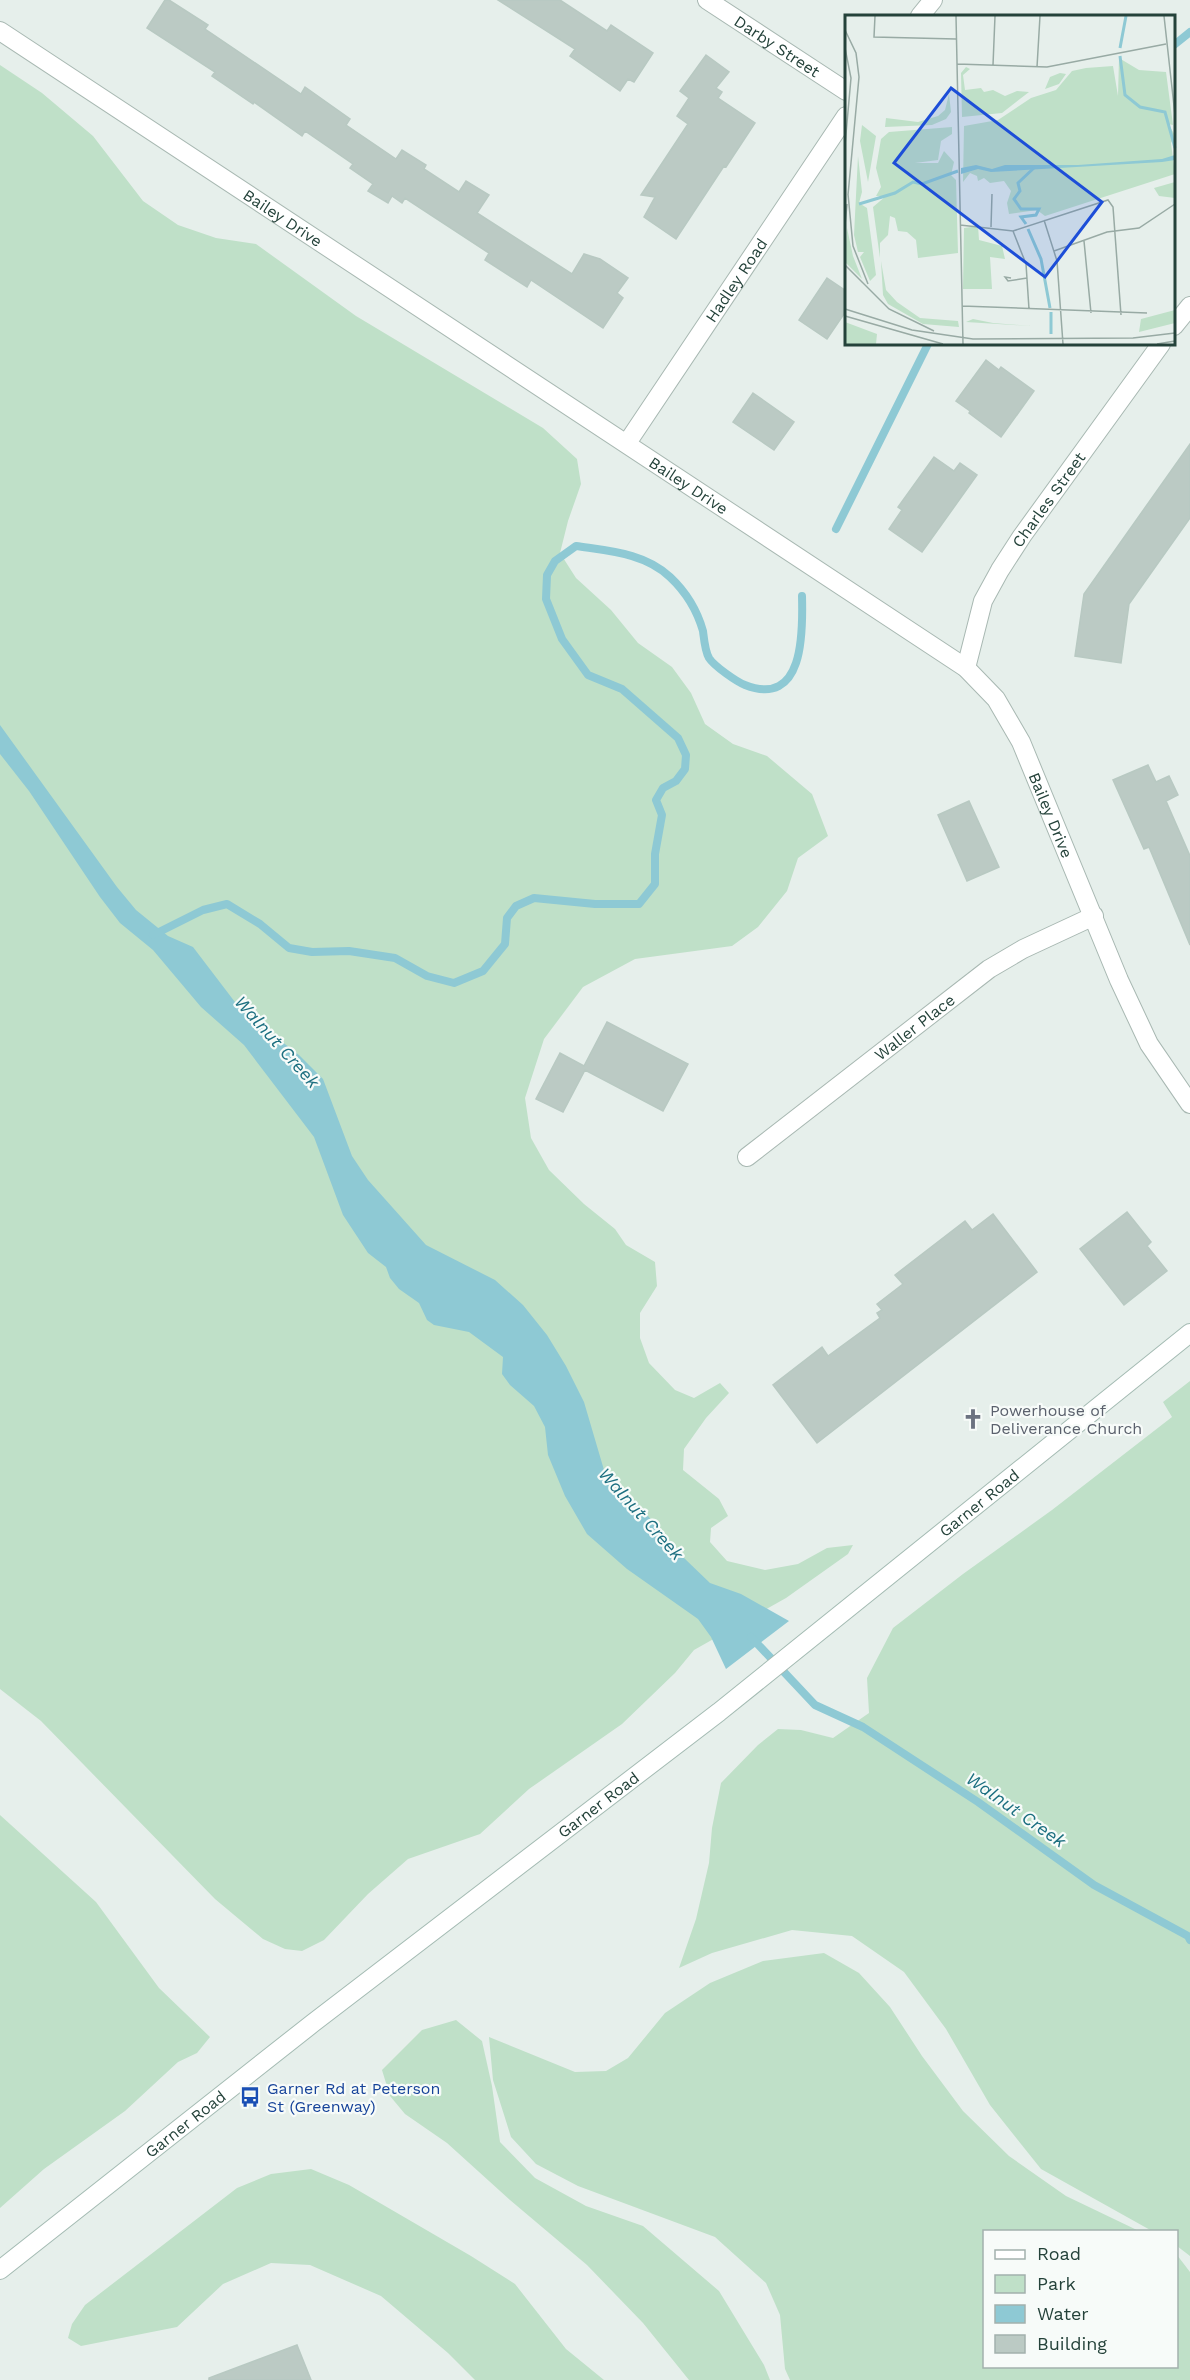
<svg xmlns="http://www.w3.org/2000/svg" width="1190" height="2380" font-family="'Work Sans',sans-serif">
	<rect width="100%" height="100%" fill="#e6efeb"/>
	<!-- green -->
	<path fill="#bfe0c8" d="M0,65L42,93L93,136L143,201L178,225L216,238L256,244L356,316L543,428L577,459L581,484L568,521L560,553L576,578L611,610L638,643L672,667L691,693L705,724L733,744L767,756L812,794L828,836L798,858L787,891L758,927L732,946L635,959L583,987L544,1039L525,1098L531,1138L549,1170L584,1204L615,1229L626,1245L655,1262L657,1286L640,1313V1338L649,1363L675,1390L694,1398L720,1383L729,1393L706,1418L684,1449L683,1470L719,1499L728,1516L711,1528L710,1542L727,1561L765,1570L798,1564L827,1548L853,1545L848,1554L786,1598L694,1650L675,1673L622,1724L529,1789L480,1834L408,1859L368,1894L324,1940L302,1951L285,1949L263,1939L215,1899L41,1721L0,1689Z
		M1190,1381V2256L1177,2246L1176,2232L1152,2231L1041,2169L990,2105L946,2029L904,1972L852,1936L792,1930L712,1953L679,1968L696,1919L709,1863L712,1828L721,1783L758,1745L778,1729L801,1730L833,1738L869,1713L867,1678L893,1628L963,1574L1052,1510L1172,1417L1163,1402Z
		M0,1815L96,1902L159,1988L210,2037L197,2053L178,2062L125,2111L44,2169L0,2208Z
		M824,1953L859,1973L890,2007L922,2056L963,2111L1009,2156L1066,2196L1139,2231L984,2232V2366H1176L1177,2255L1190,2272V2380H790L785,2369L780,2315L766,2283L715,2237L578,2186L536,2164L511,2137L493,2080L489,2037L575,2072L606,2071L628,2058L665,2013L710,1983L763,1961Z
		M456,2020L482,2041L492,2086L500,2142L535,2178L586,2206L643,2226L719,2291L764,2365L770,2380H689L643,2323L587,2265L510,2200L447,2143L405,2114L390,2096L382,2070L422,2030Z
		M311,2169L349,2185L471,2256L515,2284L566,2349L604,2380H475L448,2353L381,2296L310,2265L271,2263L223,2284L177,2327L81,2346L68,2338L72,2324L85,2305L237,2188L271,2174Z"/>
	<!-- water -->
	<path fill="#8ec9d4" d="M0,725L117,887L136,910L168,936L193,947L241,1010L299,1055L323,1079L352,1156L368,1180L426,1245L495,1280L523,1305L547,1335L566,1366L584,1402L604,1470L614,1488L636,1502L684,1558L710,1583L741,1594L789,1621L726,1669L711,1637L698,1619L627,1569L587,1534L565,1496L548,1455L545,1427L534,1406L510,1385L502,1374L503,1357L469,1332L434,1325L427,1320L419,1303L399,1289L390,1278L386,1267L368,1253L343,1215L314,1137L244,1045L201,1007L153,950L120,923L100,897L29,791L0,754Z"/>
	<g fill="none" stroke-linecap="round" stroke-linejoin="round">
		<!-- stream -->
		<path stroke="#8ec9d4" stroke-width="8" d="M1174,45L1190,32
			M836,529L928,344
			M153,935L203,910L227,904L260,924L289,948L312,952L349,951L395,958L427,976L454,983L483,971L505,944L507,918L516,906L534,898L595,904H639L655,884V854L662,815L656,800L663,788L676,781L685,769L686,755L678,738L622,689L588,675L562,639L546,599L547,575L555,561L576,546C609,551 645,553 670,577C686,592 697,610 703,631C704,639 705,651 709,658C714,666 737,682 745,685C804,708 803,633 802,596
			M751,1637L815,1705L863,1727L978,1802L1094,1885L1188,1936L1190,1940"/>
	</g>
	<!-- building -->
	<path fill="#bbcac4" stroke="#b8c9c2" stroke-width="1.5" d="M165,0H169L208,25L205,29L301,94L305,87L350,119L346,125L396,159L402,150L426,165L424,169L459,192L466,181L489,195L477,213L572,274L584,254L600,259L628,278L617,293L623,298L603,328L531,280L527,287L485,260L489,253L405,198L402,203L392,196L388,203L368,191L373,184L350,168L353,164L305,131L302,136L254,102L253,104L212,76L215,72L147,28Z
		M498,0H560L607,31L611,25L653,53L634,82L628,79L620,91L570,56L575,49Z
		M706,55L729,72L716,88L722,92L718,98L755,123L726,167L724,166L676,239L644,217L655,197L641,195L688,124L677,116L689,98L680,91Z
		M827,278L846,291V311L827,339L799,320Z
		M986,360L999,370L1001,367L1034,391L1001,437L969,413L970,411L956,401Z
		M753,393L794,422L774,450L733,422Z
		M1190,444V518L1129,604L1121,663L1075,656L1084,594Z
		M934,457L954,471L960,463L977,475L922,552L889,529L902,510L898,507Z
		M1148,765L1156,782L1169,776L1178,795L1166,801L1190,856V945L1149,847L1144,849L1113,780Z
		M969,801L999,867L967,881L938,815Z
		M607,1022L688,1064L663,1111L585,1070L563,1112L536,1099L560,1053L584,1066Z
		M1127,1212L1151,1242L1147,1246L1167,1271L1124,1305L1080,1249Z
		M993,1214L1037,1272L817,1443L773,1385L822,1347L828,1356L880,1318L877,1313L882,1310L877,1304L903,1284L895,1275L965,1221L972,1230Z
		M297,2345L311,2380H209V2378Z"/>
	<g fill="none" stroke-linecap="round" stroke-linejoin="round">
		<!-- street casing -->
		<g stroke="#a8b8b2" stroke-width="20">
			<g id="street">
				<path id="s1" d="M707,0L846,91"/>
				<path d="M920,16L933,0"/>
				<path id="s2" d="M0,31L966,668L996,699L1021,742L1119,980L1149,1044L1190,1104"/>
				<path d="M1174,326L1190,306"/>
				<path id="s3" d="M627,443L846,116"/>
				<path id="s4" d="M966,668L983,601L1000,570L1022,536L1161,344"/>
				<path id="s5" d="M747,1157L989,969L1023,949L1094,916"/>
			</g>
		</g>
		<!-- secondary casing -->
		<g stroke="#a4bbb3" stroke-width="20">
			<g id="secondary">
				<path id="s6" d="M0,2270L313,2023L719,1712L1190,1333"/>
			</g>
		</g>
		<!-- street -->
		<use href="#street" stroke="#fff" stroke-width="18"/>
		<!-- secondary -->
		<use href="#secondary" stroke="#fff" stroke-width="18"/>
	</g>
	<!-- icons -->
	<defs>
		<g id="church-bare" transform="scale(1.62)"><path d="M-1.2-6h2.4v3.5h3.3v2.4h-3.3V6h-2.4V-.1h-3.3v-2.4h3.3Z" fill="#6b7280" stroke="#f7fbf9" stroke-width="2.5" paint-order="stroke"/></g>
		<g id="bus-bare" transform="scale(1.62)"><path d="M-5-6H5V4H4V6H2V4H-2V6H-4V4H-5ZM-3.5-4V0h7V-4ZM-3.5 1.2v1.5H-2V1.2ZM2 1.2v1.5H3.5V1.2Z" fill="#1a4fb4" stroke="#f7fbf9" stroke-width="2.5" paint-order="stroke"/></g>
	</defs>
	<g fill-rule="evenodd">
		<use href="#church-bare" x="973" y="1419"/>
		<use href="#bus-bare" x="250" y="2097"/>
	</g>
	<g text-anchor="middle" stroke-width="4.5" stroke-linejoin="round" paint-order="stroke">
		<!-- street labels -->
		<g font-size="16" fill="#24423a" stroke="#f7fbf9">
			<text dy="6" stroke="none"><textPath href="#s1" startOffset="84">Darby Street</textPath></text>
			<text dy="6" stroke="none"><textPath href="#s2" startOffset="339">Bailey Drive</textPath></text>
			<text dy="6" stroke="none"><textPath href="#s3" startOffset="196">Hadley Road</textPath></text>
			<text dy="6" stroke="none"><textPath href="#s2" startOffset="825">Bailey Drive</textPath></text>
			<text dy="6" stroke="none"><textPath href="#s4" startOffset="190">Charles Street</textPath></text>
			<text dy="6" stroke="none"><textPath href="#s2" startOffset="1329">Bailey Drive</textPath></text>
			<text dy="6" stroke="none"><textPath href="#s5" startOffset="212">Waller Place</textPath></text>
			<text dy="6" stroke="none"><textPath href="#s6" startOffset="1244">Garner Road</textPath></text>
			<text dy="6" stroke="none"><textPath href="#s6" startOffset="758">Garner Road</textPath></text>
			<text dy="6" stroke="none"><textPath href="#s6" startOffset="236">Garner Road</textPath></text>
		</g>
		<!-- worship labels -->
		<g font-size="16" fill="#5b616d" stroke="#f7fbf9" text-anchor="start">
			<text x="990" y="1416">Powerhouse of<tspan x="990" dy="18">Deliverance Church</tspan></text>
		</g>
		<!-- transit labels -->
		<g font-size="16" fill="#164399" stroke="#f7fbf9" text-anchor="start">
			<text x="267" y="2094">Garner Rd at Peterson<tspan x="267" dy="18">St (Greenway)</tspan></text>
		</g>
		<!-- water labels -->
		<g font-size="18" font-style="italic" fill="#1c6f80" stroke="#f7fbf9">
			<text transform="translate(277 1042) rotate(48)" y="6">Walnut Creek</text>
			<text transform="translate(641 1514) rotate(48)" y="6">Walnut Creek</text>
			<text transform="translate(1016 1810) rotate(35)" y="6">Walnut Creek</text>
		</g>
	</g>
	<!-- overview -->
	<g transform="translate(845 15)">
		<rect width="330" height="330" fill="#e6efeb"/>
		<path d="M274,43L294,55L321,57L328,110L323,109L330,120L326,128L330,159L200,201L192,195L164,199L162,188L166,176L159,166L145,168L139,163L133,166L132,161L125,158L118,167L119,111L153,105L186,83L211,75L227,56L241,53L268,51L273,81ZM121,52L125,54L118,60L120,75L136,73L139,77L148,75L160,81L172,76L184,77L157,98L117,102L116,58ZM215,58L221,59L214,69L200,74L205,62ZM104,79L106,97L101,104L87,110L40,112L41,103L73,107L93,101L100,95ZM17,110L31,121L23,167L15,126ZM107,112V119L96,126L93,145L70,148H93L99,136L109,147L106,160L111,165L113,238L73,243L71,225L62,217L53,216L50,203L45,201L43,220L35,228V243L28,192L41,181H31L36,172L31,153L36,124L44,117ZM13,141L17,177L14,188L22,193L31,260L25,266L15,242L19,237H13L9,220ZM330,167V183L314,181L309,173ZM133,211L134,225L157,231L160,244L145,242L147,274H118L119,213ZM2,213L8,241L17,264L0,247ZM36,246L41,275L52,287L75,303L113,306L114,312L78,309L43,289L38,280ZM330,295V308L294,317L296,304ZM128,304L148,308L187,311L121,307ZM0,307L32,319L31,329H0Z" fill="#bfe0c8"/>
		<path d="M330,140V145L317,147L146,157L133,154L116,159V153L131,150L147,154L160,150H233L317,144Z" fill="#8ec9d4"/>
		<path fill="none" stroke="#8ec9d4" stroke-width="3" d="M275,33L281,1M275,41L280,80L295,92L320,97L330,133M14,189L50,178L68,167L77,169L113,156M181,209L176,202L191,200L194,194H176L169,184L175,176L173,168L190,152M183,214L196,244L205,293M206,297V319"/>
		<path fill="none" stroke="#98aaa4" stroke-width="1.5" d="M30,1L29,22L111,24M111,1L118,329M319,1L330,100M0,15L11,38L14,62L3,180M0,33L6,63L0,130M112,49L202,52L321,29M148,50L150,1M192,52L195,1M3,179L8,231L23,269M199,205L212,246L218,329M0,210L2,189M115,210L168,216L263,185L268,192L276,300M146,212L147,179M168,216L181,249L184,294M239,226L246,298M209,236L262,217L294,213L330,189M0,250L44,294L89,316M166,263L160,262L163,266L182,263M117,291L302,298M0,294L67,315L128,324L288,323L330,318M0,301L98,329M312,329L330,326"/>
		<path fill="#1d4ed8" fill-opacity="0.15" stroke="#1d4ed8" stroke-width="3" d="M106,73L257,187L200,262L49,148Z"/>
		<rect width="330" height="330" fill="none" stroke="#24423a" stroke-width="3"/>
	</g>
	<!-- legend -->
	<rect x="983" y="2230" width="195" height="138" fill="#f7fbf9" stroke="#a3b1ad" stroke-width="1.5"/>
	<rect x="995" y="2250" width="30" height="9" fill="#ffffff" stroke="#a3b1ad" stroke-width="1.5"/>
	<text x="1037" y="2260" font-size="18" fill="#24423a">Road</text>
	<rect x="995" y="2275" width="30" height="18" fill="#bfe0c8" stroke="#a3b1ad" stroke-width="1.5"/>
	<text x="1037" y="2290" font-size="18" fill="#24423a">Park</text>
	<rect x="995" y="2305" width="30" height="18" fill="#8ec9d4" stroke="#a3b1ad" stroke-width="1.5"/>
	<text x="1037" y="2320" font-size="18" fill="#24423a">Water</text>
	<rect x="995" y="2335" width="30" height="18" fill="#bbcac4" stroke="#a3b1ad" stroke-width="1.5"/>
	<text x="1037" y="2350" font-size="18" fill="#24423a">Building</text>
</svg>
